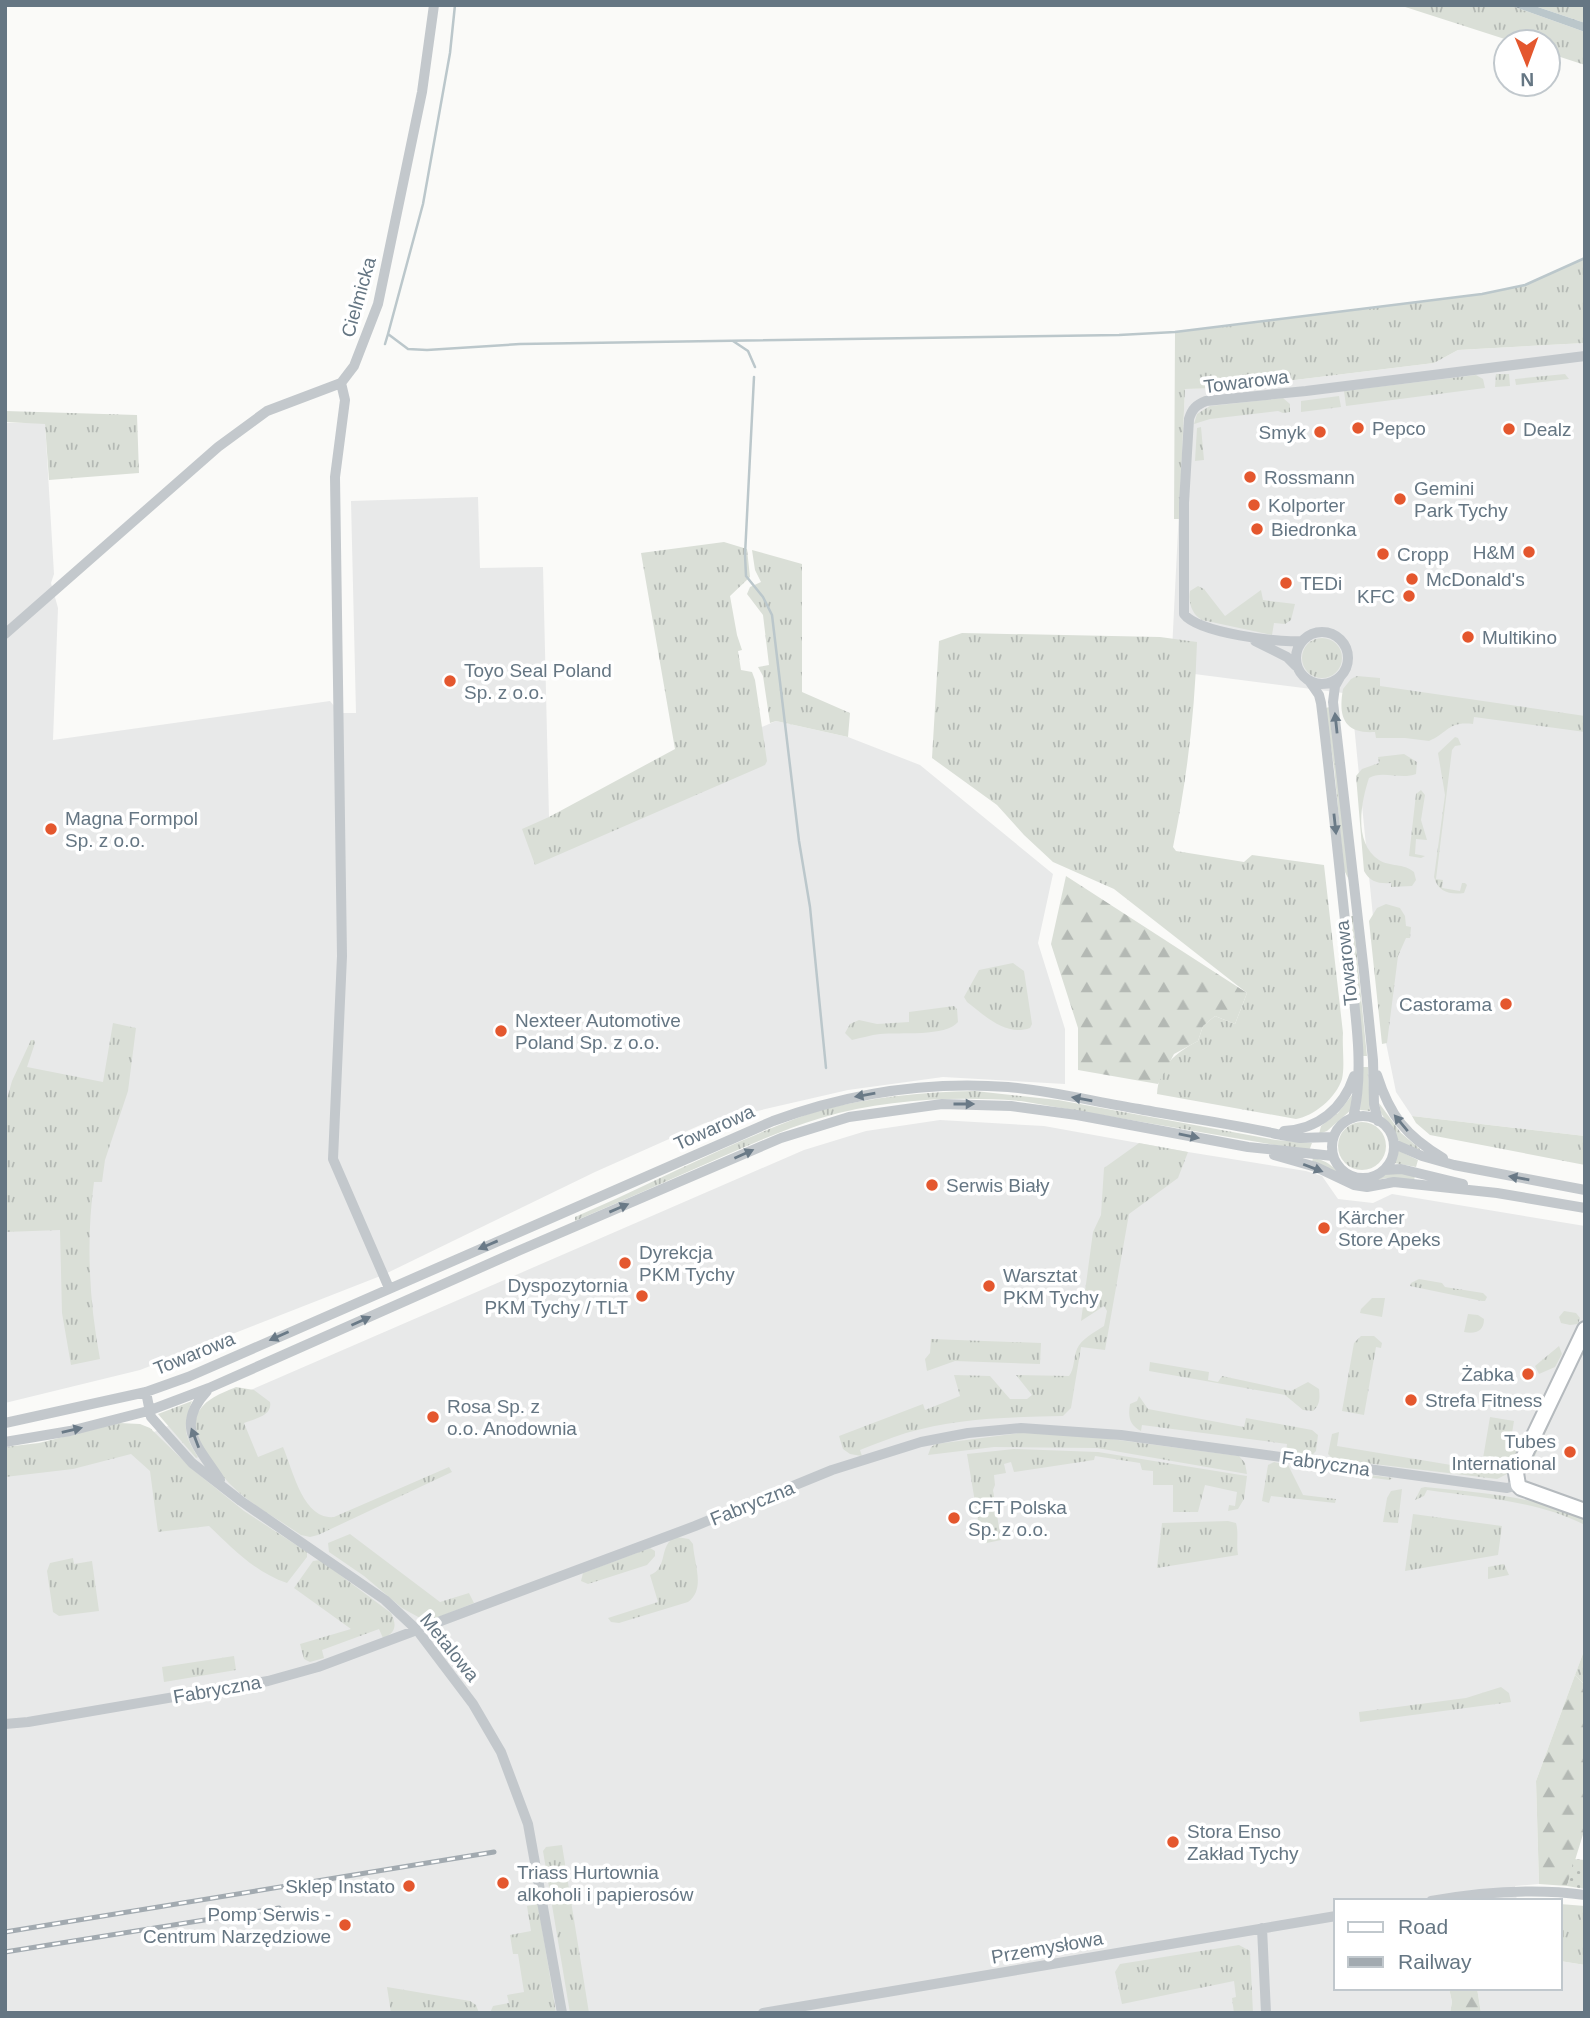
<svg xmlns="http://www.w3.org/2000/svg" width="1590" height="2018" font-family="Arial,sans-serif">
	<defs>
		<pattern id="grass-tufts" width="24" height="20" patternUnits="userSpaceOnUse" patternTransform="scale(1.75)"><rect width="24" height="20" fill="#dadfd7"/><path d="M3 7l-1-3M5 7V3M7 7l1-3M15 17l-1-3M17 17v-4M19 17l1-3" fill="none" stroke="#b4b9b4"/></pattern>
		<pattern id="forest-firs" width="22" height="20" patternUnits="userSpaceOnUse" patternTransform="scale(1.75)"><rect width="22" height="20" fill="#dadfd7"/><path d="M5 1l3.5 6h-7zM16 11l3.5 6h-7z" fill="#b4b9b4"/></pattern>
		<pattern id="garden-dots" width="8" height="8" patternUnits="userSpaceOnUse" patternTransform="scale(1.75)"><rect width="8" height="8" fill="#dadfd7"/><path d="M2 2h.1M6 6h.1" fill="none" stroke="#b4b9b4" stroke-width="1.8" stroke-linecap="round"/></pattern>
		<pattern id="water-ripples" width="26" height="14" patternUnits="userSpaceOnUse" patternTransform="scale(1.75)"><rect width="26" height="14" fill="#bbc7cb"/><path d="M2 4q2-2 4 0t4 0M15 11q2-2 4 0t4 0" fill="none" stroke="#9ca6aa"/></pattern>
	</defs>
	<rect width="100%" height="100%" fill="#fafaf8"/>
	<!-- built -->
	<path fill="#e8e9e9" d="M1585,343V1136L1412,1116L1396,1092L1385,1038L1351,694L1171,671L1185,389L1229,388L1434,363L1458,350Z
		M5,423H45L54,574L51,583L58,608L53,740L330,701L340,713H356L351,501L478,497L480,568L543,567L549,817L776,721L848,737L920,765L1053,874L1038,943L1065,1029V1084L943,1077L848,1090L705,1123L595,1172L383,1275L140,1370L5,1403Z
		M940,1120L1044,1126L1188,1152L1306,1171L1322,1176L1338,1199L1373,1203L1392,1194L1585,1226V1648L1536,1781L1539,1884L1515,1886L1517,1901H1336V1988H1449L1452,2002L1450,2013H5V1455L147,1435L804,1150L866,1131Z
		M1560,1961L1585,1965V2013H1481L1477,1988H1560Z"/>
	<!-- grass -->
	<path fill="url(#grass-tufts)" d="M1399,5H1509L1585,32V65L1548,53V42H1514Z
		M1532,5H1585V23Z
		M1585,258V343L1458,350L1434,363L1229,388L1185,389L1179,519H1174L1175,332L1482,294L1525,285Z
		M1496,374H1509L1510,386L1495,387Z
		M1565,374L1569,379L1516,385L1515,379Z
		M1476,375L1483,379L1485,388L1346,406L1344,391Z
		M1339,396L1341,407L1301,412V401Z
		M1283,398L1290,404V412L1283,413L1278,411L1210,419L1194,424L1197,414L1210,406Z
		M5,411L137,415L139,473L49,480L45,424L5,422Z
		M1201,427L1204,460L1195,461L1197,428Z
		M724,542L747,549L750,577L730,596L737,635L742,650L738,651L741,670L752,672L755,680L767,761L765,765L535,865L522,829L549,817L675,749L641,553Z
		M752,550L802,564V692L850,713L848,737L776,721L770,723L763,676L758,667L769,665L763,615L747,594L750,587L761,582L755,570Z
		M1198,586L1204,589L1225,616L1261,590L1263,600L1295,604L1291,620L1285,624L1274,623L1272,635L1202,620C1192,614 1188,603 1190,591Z
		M962,633L1160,637L1197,642C1195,711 1187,779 1173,847L1176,851L1244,862L1252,855L1324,865L1343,1033C1342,1047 1345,1066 1342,1079C1336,1098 1314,1116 1296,1119L1157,1094C1159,1066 1175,1053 1198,1041L1203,1026L1215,1016L1235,1024L1247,993L1114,889L1053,862L1024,835L997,805L932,758L939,641Z
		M1302 658a20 20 0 1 1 40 0a20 20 0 1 1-40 0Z
		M1357,676L1380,678V686L1585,716V732L1474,717L1473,724C1448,721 1448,733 1429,741L1405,738H1376L1375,732C1344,734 1338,717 1343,689L1351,679Z
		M1330,707L1349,880L1344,870L1334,767L1325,708Z
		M1455,737L1458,738L1461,745L1455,746L1452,750L1436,879L1443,880L1442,888L1460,891L1462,883H1465L1467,885L1464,893C1450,895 1438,892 1434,877L1445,795L1438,753Z
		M1404,754L1417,762L1416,774C1401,780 1382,770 1369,778C1361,802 1353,843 1379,860C1390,867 1404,863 1414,872L1416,880L1412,886L1391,887V883C1379,884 1370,882 1364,871L1356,776L1362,769L1379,763L1378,757Z
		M1421,790L1425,795L1421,820L1427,840L1416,839L1415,854L1425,856L1421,858L1409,856L1416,794Z
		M1386,904L1400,908L1405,916L1406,926L1411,927L1410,938H1406L1398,956L1387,1043L1382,1044L1369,921L1377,908Z
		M1351,916H1353L1367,1056H1363Z
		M1013,963L1024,971L1032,1024L1030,1028C1006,1037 984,1015 967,1002L964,997L979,970Z
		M954,1006L957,1009L958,1022C946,1037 900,1032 880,1034C871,1035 861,1038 852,1040L845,1033L850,1024L859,1020L877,1024L909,1022V1012Z
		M113,1023L136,1028L128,1091L105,1160L102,1182H94C86,1240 89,1301 100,1359L71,1365L62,1313L60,1230L5,1232V1106L12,1081L31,1040H34L35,1043L27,1067L103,1082Z
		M1363,1067H1368L1370,1111L1360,1110Z
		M975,1091L1058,1100L1276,1140L1312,1143L1309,1151L1021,1101C954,1096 886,1099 821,1118C785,1129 751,1144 717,1159C669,1180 622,1201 575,1221V1217C631,1193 685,1165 741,1141C767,1130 794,1118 821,1110C871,1097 923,1092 975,1091Z
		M1352,1095L1351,1110L1327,1131L1319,1134L1321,1126L1338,1113Z
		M1379,1103L1401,1133L1420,1149L1419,1152L1400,1143L1381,1113Z
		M1412,1116L1585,1136V1165L1430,1135L1416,1123Z
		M1338 1146a24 24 0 1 1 48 0a24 24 0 1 1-48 0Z
		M1139,1143L1188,1152L1178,1178L1129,1214L1105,1350L1081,1347L1071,1408L1063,1416C1011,1417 956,1418 906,1433C890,1438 875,1444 860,1450L862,1456L850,1454L843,1449L839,1436L923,1404L925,1410L960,1396L954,1375L990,1376L1010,1399H1027L1032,1395L1016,1375L1069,1376C1075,1368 1073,1358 1077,1349C1081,1339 1095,1332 1104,1326L1107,1311L1104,1306L1081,1321L1093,1232L1101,1215L1104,1168Z
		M1397,1150L1418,1160L1416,1167L1394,1163Z
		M1313,1158C1335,1161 1336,1177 1356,1181C1371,1183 1379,1172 1393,1172C1400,1171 1408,1174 1415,1176L1414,1180L1386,1178L1369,1182H1353L1312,1162Z
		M1419,1279L1442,1283L1445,1287L1483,1293L1487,1297L1485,1301H1482L1410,1286L1411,1283Z
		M1372,1298H1385L1382,1317L1360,1313L1361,1309Z
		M1564,1311L1576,1313L1580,1318L1578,1324L1570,1325L1561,1323L1559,1317Z
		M1468,1314L1478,1315L1484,1319C1484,1332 1475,1334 1464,1332Z
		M1361,1336H1374L1382,1343L1381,1348L1376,1347L1364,1415L1342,1411L1354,1343Z
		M931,1339L1041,1343L1040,1364L955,1361L927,1371L925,1359L930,1353Z
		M1559,1346L1562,1354L1555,1367L1539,1374L1535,1366Z
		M1150,1362L1209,1372L1208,1380L1218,1382L1222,1376L1291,1391L1308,1382L1319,1389C1320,1398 1320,1405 1313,1411L1303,1410L1285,1395L1149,1371Z
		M1570,1379L1529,1469L1525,1468L1566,1381Z
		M236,1387L254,1390L270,1402C273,1416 254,1419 244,1423L258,1457L283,1447C293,1470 303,1520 334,1517L449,1467L452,1472L318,1535L310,1537L301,1535C278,1519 251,1505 231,1485C217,1470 188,1435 197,1415C204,1399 222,1393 236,1387Z
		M1139,1396L1148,1409L1244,1427L1246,1418L1312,1430L1318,1435L1316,1451L1311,1456L1286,1453L1287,1444L1142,1425L1141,1431C1129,1425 1128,1416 1130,1404L1137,1401Z
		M192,1401C183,1427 183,1434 198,1457L196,1458L158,1414Z
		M1490,1417L1514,1421L1512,1433L1524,1442L1509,1473L1497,1479L1333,1459L1328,1454L1332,1434L1339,1432L1337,1446L1481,1470Z
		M119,1423L140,1424L150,1428L192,1469L244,1511L307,1552V1557L287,1583C256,1573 232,1548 209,1526L158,1532L150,1471L131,1454L73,1469L5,1477V1447L39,1443Z
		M1019,1433L1073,1434L1239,1456L1245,1463L1247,1474L1097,1448L994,1447L928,1455L931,1447L936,1444Z
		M1014,1449L1098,1452L1247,1476L1244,1499L1238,1509L1228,1511L1229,1505L1235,1506L1237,1492L1205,1485L1198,1512H1173V1485H1153V1471L1142,1470L1140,1463L1095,1456L1094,1460L1014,1472L1011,1462L1004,1464L1006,1473L994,1475L995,1485L993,1490L1001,1540L982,1544L967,1454Z
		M1274,1462L1288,1465L1303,1495L1336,1499L1335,1503L1271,1496L1269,1503L1262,1501L1268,1465Z
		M1307,1466L1393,1478L1389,1480L1305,1469Z
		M1425,1487C1478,1493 1537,1495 1585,1520V1525C1536,1500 1480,1498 1427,1490L1424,1496L1415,1500L1421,1488Z
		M1402,1489L1398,1523L1383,1522L1387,1498L1391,1491Z
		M1413,1514L1502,1526L1498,1555L1405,1571Z
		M1228,1521L1236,1523C1239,1533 1236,1544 1238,1555L1157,1568L1162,1523Z
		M350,1534L440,1602L469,1593L474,1603L436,1618H420L402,1608L364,1576L329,1552L328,1543Z
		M676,1537L689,1539L693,1544C694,1564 706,1589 688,1602L619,1623L611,1622L608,1618L658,1602L650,1575C669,1568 658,1544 676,1537Z
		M650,1548L655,1551V1556L647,1565L588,1584L581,1581L583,1573Z
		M73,1558L74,1564L92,1561L99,1611L59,1616L53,1612L47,1571L50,1563Z
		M320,1560L391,1613C397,1625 396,1633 383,1638L379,1629L322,1650L324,1658L310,1662L304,1659L300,1644L351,1629L294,1588L313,1561Z
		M1504,1564L1509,1575L1488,1579V1567Z
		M1585,1648V1685L1575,1675Z
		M234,1656L236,1670L164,1682L162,1667Z
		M1501,1687L1509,1693L1511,1702L1360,1722L1359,1712L1466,1698Z
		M562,1845L589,2013H570L543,1851L546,1847Z
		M538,1904L556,2013H490L493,2006L509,2003L507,1995L524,1992L518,1954H513L510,1935L531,1931L527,1906Z
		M1560,1904L1585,1906V1965L1560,1961Z
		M1239,1945L1250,1951L1253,2013H1234L1232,1998L1236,1997L1234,1981L1122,2004L1115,1972L1120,1964Z
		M387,1987L470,2001L476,2005L479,2013H391Z"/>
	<!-- forest -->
	<path fill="url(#forest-firs)" d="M1066,876L1247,993L1235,1024L1215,1016L1203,1026L1198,1041L1174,1054L1158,1084L1078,1070V1028L1051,944Z
		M1575,1675L1585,1685V1828L1567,1886L1539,1884L1536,1781Z
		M1449,1988H1477L1481,2013H1450L1452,2002Z"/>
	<!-- garden -->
	<path fill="url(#garden-dots)" d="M1574,1859L1585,1860V1889L1567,1886Z"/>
	<!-- water -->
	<path fill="url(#water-ripples)" d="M1509,5H1532L1585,23V32Z"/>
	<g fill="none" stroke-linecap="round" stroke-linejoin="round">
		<!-- stream -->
		<path stroke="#bbc7cb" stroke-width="2.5" d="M455,5L450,53L423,204L388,334L408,349L427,350L520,344L1119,335L1175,332L1482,294L1525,285L1585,258
			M733,341L748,351L755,367
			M385,344L388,334
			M754,377L745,555L746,576L763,597L772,615L799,841L810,907L826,1068"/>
		<!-- major casing -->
		<g stroke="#b5babe" stroke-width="18">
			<path id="major" d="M1585,1329L1516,1473L1518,1485L1521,1488L1585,1511"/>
		</g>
		<!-- minor -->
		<path stroke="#c3c8cc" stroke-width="10" d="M341,383L345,400L335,477L342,956L333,1159L389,1288
			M1296 658a26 26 0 1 1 52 0a26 26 0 1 1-52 0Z
			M5,634L218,447L267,411L341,383L354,366L378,304L422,92L434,5
			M1255,641L1287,657L1296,666
			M1302,641C1279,643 1198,633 1184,614V503L1189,419C1192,409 1196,405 1206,401L1306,391L1585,356
			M1340,677L1335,686L1333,702L1364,972L1373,1060L1374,1104L1378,1121
			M1310,682L1319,695L1321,703C1331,784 1339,866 1348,948C1353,1001 1366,1066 1353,1118
			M1377,1075C1390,1116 1406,1136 1443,1158
			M1332 1147a31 31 0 1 1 62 0a31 31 0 1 1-62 0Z
			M1284,1131C1318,1129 1343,1109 1354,1076
			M1394,1144L1422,1156L1454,1165L1585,1190
			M1274,1155L1316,1167L1354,1185L1367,1187L1394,1182L1497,1193L1585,1208
			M1384,1170L1401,1169L1463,1184
			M207,1391C173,1427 200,1448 220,1480
			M146,1392L151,1417L192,1463L241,1501L385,1600L417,1630L473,1704L501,1752L528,1824L562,2013
			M5,1423L146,1392L188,1377L773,1121C849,1093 928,1081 1008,1087C1052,1091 1096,1102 1139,1109C1186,1118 1234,1124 1281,1135L1300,1138L1333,1137
			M5,1442L70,1431L148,1411L209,1388L518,1251L781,1138L849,1117L942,1104L1011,1106L1077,1115L1248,1147L1333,1156
			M5,1724L28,1722L268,1681L318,1667L695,1526L832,1470L921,1442L968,1433L1021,1428L1121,1435L1507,1488L1518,1485
			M1431,1901C1482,1892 1533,1888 1585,1895
			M1262,1928L1266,2013
			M763,2013L1336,1916"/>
		<!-- major -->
		<use href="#major" stroke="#fff" stroke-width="14"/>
		<!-- rail casing -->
		<g stroke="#a2aab0" stroke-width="5">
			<path id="rail" d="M5,1932L494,1852
				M5,1952L279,1908"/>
		</g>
		<!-- rail -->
		<use href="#rail" stroke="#fff" stroke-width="2.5" stroke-dasharray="8" stroke-linecap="butt"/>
	</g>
	<!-- one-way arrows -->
	<defs><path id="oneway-solid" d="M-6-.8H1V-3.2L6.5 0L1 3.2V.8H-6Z" transform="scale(1.75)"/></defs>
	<g fill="#6a7a87">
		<use href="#oneway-solid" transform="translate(1336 723) rotate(-96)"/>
		<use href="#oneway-solid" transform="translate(1335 824) rotate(84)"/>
		<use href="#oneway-solid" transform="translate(865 1095) rotate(170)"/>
		<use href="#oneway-solid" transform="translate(1082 1099) rotate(-170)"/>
		<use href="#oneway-solid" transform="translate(964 1104)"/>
		<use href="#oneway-solid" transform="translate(1401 1123) rotate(-130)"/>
		<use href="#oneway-solid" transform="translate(1189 1136) rotate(11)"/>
		<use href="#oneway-solid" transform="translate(744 1154) rotate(-24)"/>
		<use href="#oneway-solid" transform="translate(1313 1168) rotate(21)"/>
		<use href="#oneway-solid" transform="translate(1519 1178) rotate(-170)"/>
		<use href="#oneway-solid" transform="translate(619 1208) rotate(-23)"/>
		<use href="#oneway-solid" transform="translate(488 1245) rotate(157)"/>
		<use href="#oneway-solid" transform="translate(361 1321) rotate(-24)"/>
		<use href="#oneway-solid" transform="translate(279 1336) rotate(156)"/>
		<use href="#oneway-solid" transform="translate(72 1430) rotate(-13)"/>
		<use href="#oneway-solid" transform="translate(195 1438) rotate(-111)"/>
	</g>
	<!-- markers -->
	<g fill="#e4572e" stroke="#fff" stroke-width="2.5">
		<circle cx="1358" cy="428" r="7"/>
		<circle cx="1509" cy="429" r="7"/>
		<circle cx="1320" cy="432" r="7"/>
		<circle cx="1250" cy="477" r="7"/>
		<circle cx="1400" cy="499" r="7"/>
		<circle cx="1254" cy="505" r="7"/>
		<circle cx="1257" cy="529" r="7"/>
		<circle cx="1529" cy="552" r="7"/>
		<circle cx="1383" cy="554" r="7"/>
		<circle cx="1412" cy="579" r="7"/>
		<circle cx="1286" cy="583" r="7"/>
		<circle cx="1409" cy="596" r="7"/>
		<circle cx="1468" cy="637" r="7"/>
		<circle cx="450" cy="681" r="7"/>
		<circle cx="51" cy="829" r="7"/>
		<circle cx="1506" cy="1004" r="7"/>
		<circle cx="501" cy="1031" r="7"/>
		<circle cx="932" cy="1185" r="7"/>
		<circle cx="1324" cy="1228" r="7"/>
		<circle cx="625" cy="1263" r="7"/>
		<circle cx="989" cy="1286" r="7"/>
		<circle cx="642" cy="1296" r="7"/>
		<circle cx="1528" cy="1374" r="7"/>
		<circle cx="1411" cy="1400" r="7"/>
		<circle cx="433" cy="1417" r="7"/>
		<circle cx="1570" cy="1452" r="7"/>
		<circle cx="954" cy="1518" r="7"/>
		<circle cx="1173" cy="1842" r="7"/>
		<circle cx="503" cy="1883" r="7"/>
		<circle cx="409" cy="1886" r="7"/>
		<circle cx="345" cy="1925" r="7"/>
	</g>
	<g text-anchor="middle" stroke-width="7" stroke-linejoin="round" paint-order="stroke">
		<!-- street labels -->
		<g font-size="19" fill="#657683" stroke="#fff">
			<text transform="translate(358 297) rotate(-74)" y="7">Cielmicka</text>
			<text transform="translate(1246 381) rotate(-7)" y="7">Towarowa</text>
			<text transform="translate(1346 963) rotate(-96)" y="7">Towarowa</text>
			<text transform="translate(714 1127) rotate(-24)" y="7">Towarowa</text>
			<text transform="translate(194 1353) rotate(-22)" y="7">Towarowa</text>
			<text transform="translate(1326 1463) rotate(8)" y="7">Fabryczna</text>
			<text transform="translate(752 1503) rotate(-22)" y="7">Fabryczna</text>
			<text transform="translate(450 1647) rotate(51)" y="7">Metalowa</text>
			<text transform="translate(217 1689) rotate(-10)" y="7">Fabryczna</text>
			<text transform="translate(1047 1947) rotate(-10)" y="7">Przemysłowa</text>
		</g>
		<!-- poi labels -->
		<g font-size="19" fill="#657683" stroke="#fff" text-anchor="start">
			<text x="1372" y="435">Pepco</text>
			<text x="1523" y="436">Dealz</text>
			<text x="1306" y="439" text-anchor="end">Smyk</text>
			<text x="1264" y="484">Rossmann</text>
			<text x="1414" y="495">Gemini<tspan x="1414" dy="22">Park Tychy</tspan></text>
			<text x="1268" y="512">Kolporter</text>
			<text x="1271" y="536">Biedronka</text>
			<text x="1515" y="559" text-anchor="end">H&amp;M</text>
			<text x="1397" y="561">Cropp</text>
			<text x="1426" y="586">McDonald's</text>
			<text x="1300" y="590">TEDi</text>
			<text x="1395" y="603" text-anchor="end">KFC</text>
			<text x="1482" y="644">Multikino</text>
			<text x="464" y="677">Toyo Seal Poland<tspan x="464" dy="22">Sp. z o.o.</tspan></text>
			<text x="65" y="825">Magna Formpol<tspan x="65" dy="22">Sp. z o.o.</tspan></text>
			<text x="1492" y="1011" text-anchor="end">Castorama</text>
			<text x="515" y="1027">Nexteer Automotive<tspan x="515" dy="22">Poland Sp. z o.o.</tspan></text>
			<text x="946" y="1192">Serwis Biały</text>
			<text x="1338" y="1224">Kärcher<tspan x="1338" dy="22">Store Apeks</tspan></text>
			<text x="639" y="1259">Dyrekcja<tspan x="639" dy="22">PKM Tychy</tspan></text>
			<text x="1003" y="1282">Warsztat<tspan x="1003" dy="22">PKM Tychy</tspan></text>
			<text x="628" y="1292" text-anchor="end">Dyspozytornia<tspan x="628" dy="22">PKM Tychy / TLT</tspan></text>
			<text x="1514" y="1381" text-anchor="end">Żabka</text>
			<text x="1425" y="1407">Strefa Fitness</text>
			<text x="447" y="1413">Rosa Sp. z<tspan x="447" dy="22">o.o. Anodownia</tspan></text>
			<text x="1556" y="1448" text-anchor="end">Tubes<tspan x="1556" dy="22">International</tspan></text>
			<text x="968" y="1514">CFT Polska<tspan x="968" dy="22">Sp. z o.o.</tspan></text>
			<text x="1187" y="1838">Stora Enso<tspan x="1187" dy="22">Zakład Tychy</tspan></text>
			<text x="517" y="1879">Triass Hurtownia<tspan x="517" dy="22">alkoholi i papierosów</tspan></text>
			<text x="395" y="1893" text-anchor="end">Sklep Instato</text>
			<text x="331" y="1921" text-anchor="end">Pomp Serwis -<tspan x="331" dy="22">Centrum Narzędziowe</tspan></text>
		</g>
	</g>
	<!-- border -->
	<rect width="1590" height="2018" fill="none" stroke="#657683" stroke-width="14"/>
	<!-- legend -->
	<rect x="1334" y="1899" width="228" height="91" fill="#ffffff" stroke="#c1c8cd" stroke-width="2"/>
	<rect x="1348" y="1922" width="35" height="10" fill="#ffffff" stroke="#c1c8cd" stroke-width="2"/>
	<text x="1398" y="1934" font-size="21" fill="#657683">Road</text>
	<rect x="1348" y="1957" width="35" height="10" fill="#a2aab0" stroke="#c1c8cd" stroke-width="2"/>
	<text x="1398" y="1969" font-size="21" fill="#657683">Railway</text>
	<!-- north arrow -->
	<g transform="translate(1527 63) rotate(179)"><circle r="33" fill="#ffffff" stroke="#c1c8cd" stroke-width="2"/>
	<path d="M0-5L12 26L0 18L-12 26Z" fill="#e4572e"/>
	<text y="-10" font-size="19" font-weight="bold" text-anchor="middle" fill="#657683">N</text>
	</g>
</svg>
